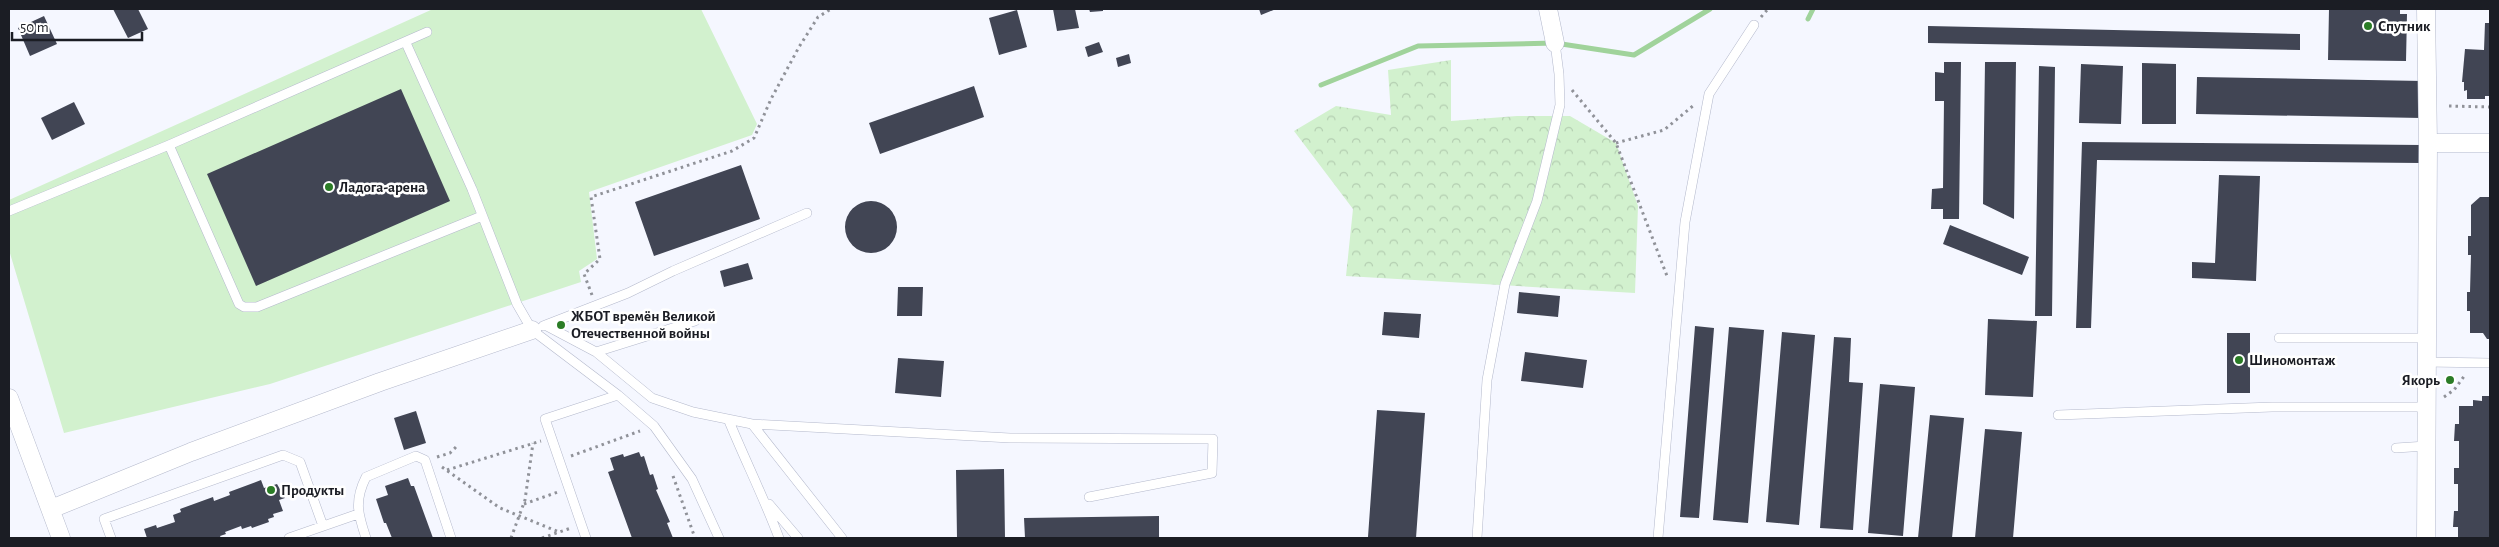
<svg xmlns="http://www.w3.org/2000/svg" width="2499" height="547" font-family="'Alegreya Sans',sans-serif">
	<defs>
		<pattern id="forest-crowns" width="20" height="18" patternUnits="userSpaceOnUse" patternTransform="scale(1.25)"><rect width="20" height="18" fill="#d2f1ce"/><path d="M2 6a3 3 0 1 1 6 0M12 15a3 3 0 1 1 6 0" fill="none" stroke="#b4ceb1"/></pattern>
	</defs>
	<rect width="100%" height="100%" fill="#f5f7ff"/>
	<!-- grass -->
	<path fill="#d2f1ce" d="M433,9H701L757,124L752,135L589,192L597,259L579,271L581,282L270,384L64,433L9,250V200Z"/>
	<!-- forest -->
	<path fill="url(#forest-crowns)" d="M1451,60V121L1517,116H1570L1616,143L1638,206L1635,293L1346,276L1353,209L1294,131L1336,106L1391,115L1388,70Z"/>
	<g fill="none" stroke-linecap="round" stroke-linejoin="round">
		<!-- stream -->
		<path stroke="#a0d39b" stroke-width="5" d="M1808,19L1813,9
			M1321,85L1418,46L1555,43L1634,55L1710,9"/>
	</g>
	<!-- building -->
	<path fill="#414554" d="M113,9H138L148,29L128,38Z
		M1053,9H1075L1079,28L1057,31Z
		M1089,9H1103V11L1090,12Z
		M1259,9H1276L1261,15Z
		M2329,9H2400V14H2407L2406,61L2328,60Z
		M1017,10L1027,47L999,55L989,18Z
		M44,16L57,44L30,56L18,28Z
		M2485,23H2490V96H2485V99H2467V90L2464,91V82H2462L2465,49L2484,50Z
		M1928,26L2300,34V50L1928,43Z
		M1099,42L1103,52L1088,57L1085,47Z
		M1129,54L1131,63L1118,67L1116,58Z
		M1944,62H1961L1959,219H1943V209H1931L1932,189L1943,188L1944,101H1935V72L1944,73Z
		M1985,62H2016L2014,219L1983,204Z
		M2142,63L2176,64V124H2142Z
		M2081,64L2123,66L2121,124L2079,123Z
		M2039,66L2055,67L2052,316H2035Z
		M2197,77L2423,81L2422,118L2196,114Z
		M974,86L984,117L880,154L869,123Z
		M401,89L450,201L256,286L207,174Z
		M74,102L85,124L52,140L41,118Z
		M2082,142L2421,145V163L2097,160L2091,328H2076Z
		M741,165L760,219L654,256L635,202Z
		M2219,175L2260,176L2256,281L2192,278V262L2215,263Z
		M2480,197H2490V339H2487L2483,333H2470V311H2467V292H2470L2471,255H2468V236H2471V205Z
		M845 227a26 26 0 1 1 52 0a26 26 0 1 1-52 0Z
		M1950,225L2029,257L2022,275L1943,244Z
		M748,263L753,279L724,287L720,271Z
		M898,287H923L922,316H897Z
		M1519,292L1560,296L1558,317L1517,313Z
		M1384,312L1421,314L1419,338L1382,335Z
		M1988,319L2037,321L2033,397L1985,395Z
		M1695,326L1714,328L1699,518L1680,517Z
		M1729,327L1764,330L1748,523L1713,520Z
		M1782,332L1815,335L1799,525L1766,522Z
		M2227,333H2250V393H2227Z
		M1834,337L1851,338L1849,382L1863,383L1853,530L1820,528Z
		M1525,352L1587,360L1583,388L1521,381Z
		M898,358L944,361L941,397L895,393Z
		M1880,384L1915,387L1903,536L1868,533Z
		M2482,396H2490V538H2458V527H2453L2454,511H2458V484H2454V468H2459V441H2454L2455,424H2459V406H2473V400L2482,401Z
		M1377,410L1425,413L1416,538L1368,537Z
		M416,411L426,443L404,450L394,418Z
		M1930,415L1964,418L1952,538H1918Z
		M1985,429L2022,432L2013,538H1975Z
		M639,452L641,457L644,456L650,475L653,474L658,489L656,490L670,522L667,523L673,538H632L608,472L614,470L610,458L623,454L624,457Z
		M1004,469L1005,538H957L956,470Z
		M408,478L411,486H414L433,538H392L386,523H384L376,499L388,495L385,486Z
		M261,480L264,488L277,484L285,498L279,500L283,511L273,514L274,517L268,519L269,522L252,528L251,526L242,529L241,526L225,532L226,534L220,536L221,538H147L144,529L156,525L157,528L175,522L173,515L181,512L180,509L213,497L214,501L230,495L229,492Z
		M1159,516V538H1025L1024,518Z"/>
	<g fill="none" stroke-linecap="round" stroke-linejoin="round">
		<!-- lane casing -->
		<g stroke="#b4b9cc" stroke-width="10">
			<path id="lane" d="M406,43L472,189L517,304L532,330L618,395L654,426L692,479L719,538
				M169,145L239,304L244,307H257L482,216
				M9,211L169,145L427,32
				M545,325L596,352L652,398L693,412L752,424L842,538
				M543,326L628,293L673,271L807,213
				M2279,338H2426
				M596,352L695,321
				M2426,362L2490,363
				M2058,415L2272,407H2426
				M729,421C745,460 764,498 779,538
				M752,424L1010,438L1213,439L1212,473L1089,497
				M2396,448L2426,446
				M769,504L798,538
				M111,538L104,519L283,455L300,462L323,526
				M289,538L358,514
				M366,538C358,514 354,501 366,477L416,456L425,460L451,538
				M586,538L545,419L618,395
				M1477,538L1487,380L1505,284L1537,201L1560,105L1559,74L1555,43
				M1658,538L1685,222L1709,94L1754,25"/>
		</g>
		<!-- street casing -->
		<g stroke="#b4b9cc" stroke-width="19">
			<path id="street" d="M1548,9L1555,43
				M2428,143H2490
				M9,398L61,538
				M51,509L191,452L380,382L532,330
				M2426,538L2428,143L2426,9"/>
		</g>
		<!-- path -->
		<path stroke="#909299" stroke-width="3" stroke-dasharray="2.5 4" stroke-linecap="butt" d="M1761,17L1768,9
			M1572,90L1616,143L1667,276
			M2449,106L2490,107
			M1616,143L1664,130L1694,105
			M592,295L584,274L600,259L591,197L732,151L754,138L771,99L799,47L818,17L831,9
			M2444,397L2454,390L2465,375
			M571,456L640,431
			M437,457L450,453L456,447
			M442,467L500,508L559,532
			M447,470L541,441
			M673,476L695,538
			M524,504L558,492
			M511,538L525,500L533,443
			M542,538L571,528"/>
		<!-- lane -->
		<use href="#lane" stroke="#fff" stroke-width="9"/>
		<!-- street -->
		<use href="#street" stroke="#fff" stroke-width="18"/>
	</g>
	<!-- markers -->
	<g fill="#2b7c26" stroke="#fff" stroke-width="2">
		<circle cx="2368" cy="26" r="5"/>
		<circle cx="329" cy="187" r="5"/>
		<circle cx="561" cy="325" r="5"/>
		<circle cx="2239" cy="360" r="5"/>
		<circle cx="2450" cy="380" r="5"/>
		<circle cx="271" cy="490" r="5"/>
	</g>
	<g text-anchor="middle" stroke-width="5" stroke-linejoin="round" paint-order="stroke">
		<!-- poi labels -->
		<g font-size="15" font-weight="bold" fill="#1b1d24" stroke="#fff" text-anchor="start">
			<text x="2378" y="31">Спутник</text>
			<text x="339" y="192">Ладога-арена</text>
			<text x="571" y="321">ЖБОТ времён Великой<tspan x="571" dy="17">Отечественной войны</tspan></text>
			<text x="2249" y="365">Шиномонтаж</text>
			<text x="2440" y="385" text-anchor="end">Якорь</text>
			<text x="281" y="495">Продукты</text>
		</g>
	</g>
	<!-- border -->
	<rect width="2499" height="547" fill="none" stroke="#1b1d24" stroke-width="20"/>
	<!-- scale -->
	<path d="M12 32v8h130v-8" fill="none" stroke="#1b1d24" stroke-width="2.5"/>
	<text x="20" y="32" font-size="15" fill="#1b1d24" stroke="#ffffff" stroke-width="4" paint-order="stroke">50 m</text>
</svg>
